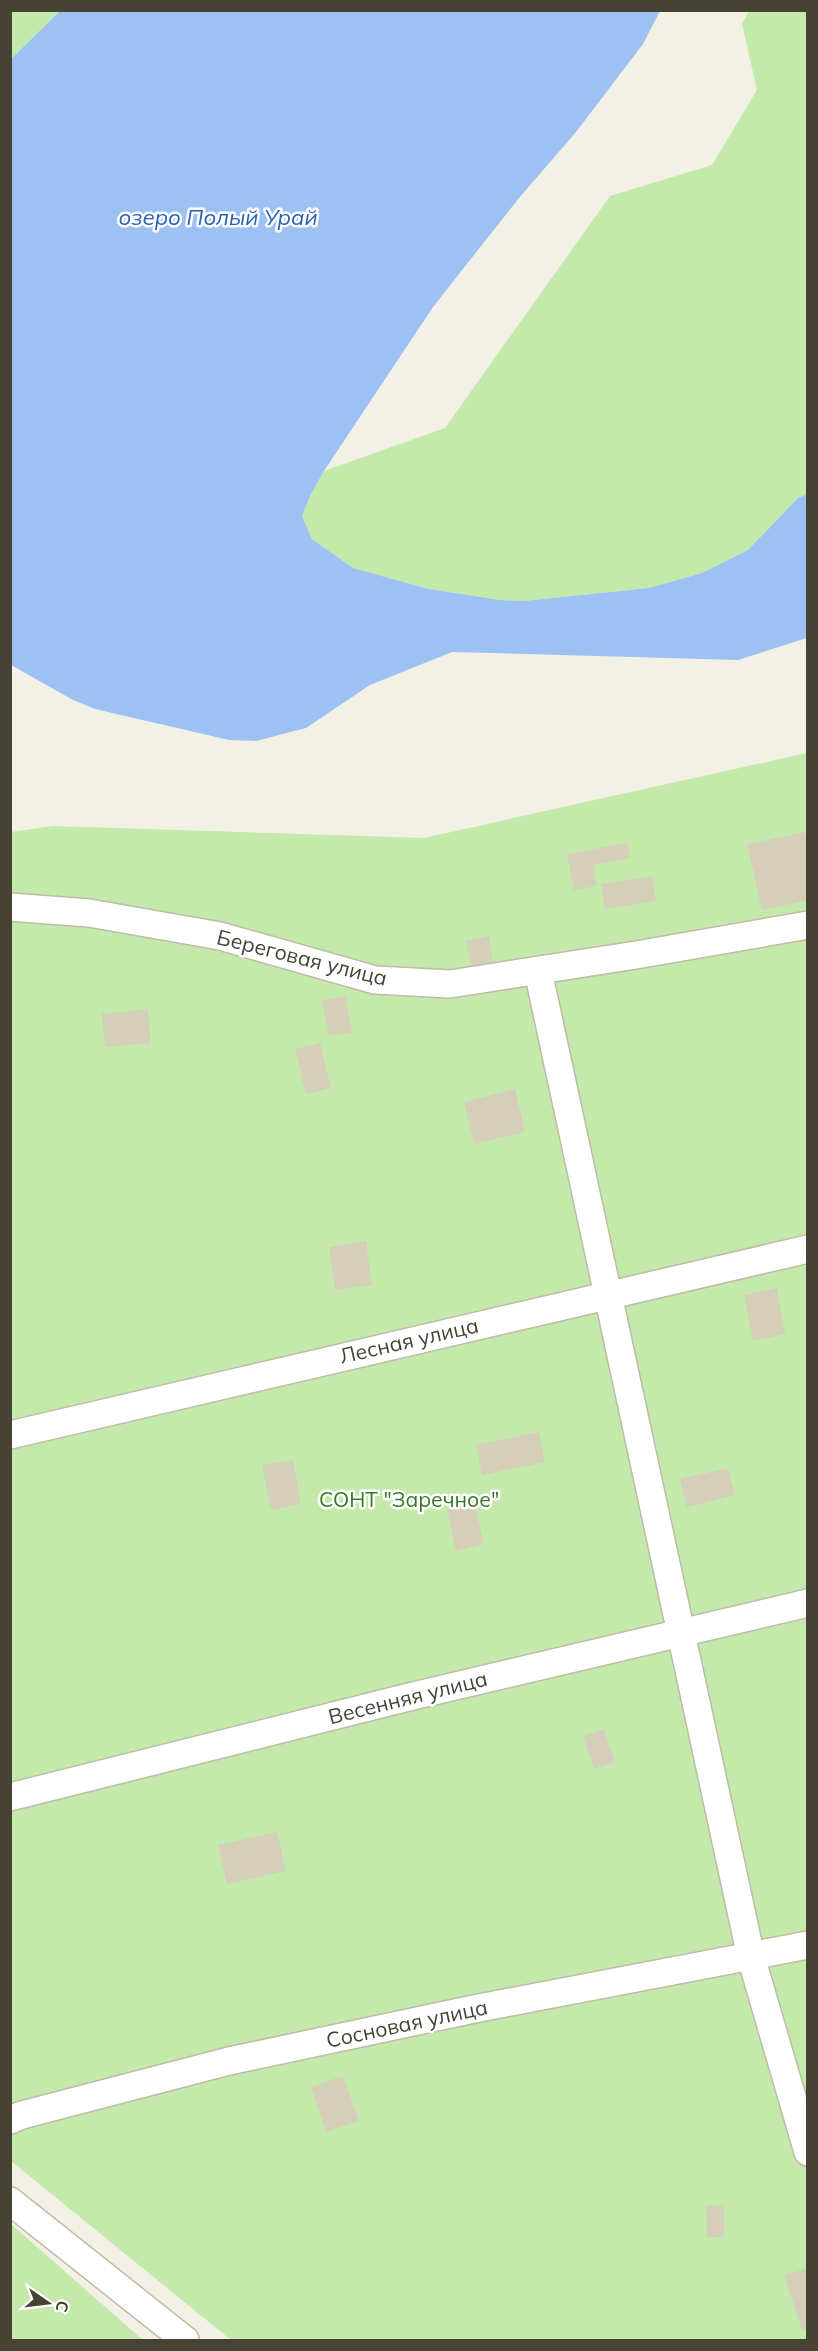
<svg xmlns="http://www.w3.org/2000/svg" width="818" height="2351" font-family="Mulish,sans-serif">
	<rect width="100%" height="100%" fill="#f3f1e5"/>
	<!-- green -->
	<path fill="#c3e9ab" d="M11,11H60L11,59Z
		M749,11H807V494L798,498L748,550L702,573L649,588L524,601L500,600L429,589L353,568L312,539L302,516L311,494L324,471L445,428L610,196L712,165L757,90L742,24Z
		M807,753V2340H231L11,2161V832L53,826L424,838Z
		M10,2224H11L143,2340H11Z"/>
	<!-- water -->
	<path fill="#9ec1f3" d="M60,11H660L643,44L576,132L519,198L433,307L324,471L311,494L302,516L312,539L353,568L429,589L500,600L524,601L649,588L702,573L748,550L798,498L807,494V638L738,660L452,652L370,685L306,728L256,741L229,740L95,709L73,700L11,665V59Z"/>
	<!-- building -->
	<path fill="#d5cfba" d="M805,832L808,845V900L762,910L747,844Z
		M627,843L630,858L593,865L597,886L574,890L567,854Z
		M652,876L656,901L605,909L601,884Z
		M489,936L493,962L471,966L466,941Z
		M345,996L352,1032L329,1036L322,1000Z
		M148,1009L151,1043L105,1047L102,1014Z
		M320,1043L331,1088L306,1094L295,1049Z
		M515,1089L525,1132L474,1144L464,1102Z
		M366,1241L372,1285L335,1290L329,1247Z
		M777,1288L785,1334L753,1341L744,1295Z
		M539,1432L545,1462L482,1475L476,1445Z
		M293,1460L301,1504L271,1510L262,1465Z
		M728,1468L735,1495L687,1507L680,1479Z
		M474,1503L484,1544L456,1551L447,1510Z
		M604,1729L615,1762L594,1769L583,1736Z
		M277,1832L286,1871L227,1884L218,1845Z
		M343,2076L359,2121L326,2132L311,2087Z
		M724,2205V2237H707L706,2206Z
		M808,2268V2329L802,2330L784,2275Z"/>
	<g fill="none" stroke-linecap="round" stroke-linejoin="round">
		<!-- minor casing -->
		<g stroke="#bfbba7" stroke-width="30">
			<path id="minor" d="M10,907L89,913L220,936L375,980L450,984L636,955L808,925
				M538,971L751,1957L808,2152
				M10,1435L808,1249
				M10,1797L413,1696L808,1603
				M10,2120L22,2115L229,2061L474,2009L808,1945
				M10,2201L185,2340"/>
		</g>
		<!-- minor -->
		<use href="#minor" stroke="#fff" stroke-width="27"/>
	</g>
	<g text-anchor="middle" stroke-width="5" stroke-linejoin="round" paint-order="stroke">
		<!-- street labels -->
		<g font-size="21" fill="#464234" stroke="#fff">
			<text transform="translate(302 958) rotate(14)" y="7">Береговая улица</text>
			<text transform="translate(409 1341) rotate(-13)" y="7">Лесная улица</text>
			<text transform="translate(408 1698) rotate(-14)" y="7">Весенняя улица</text>
			<text transform="translate(407 2024) rotate(-12)" y="7">Сосновая улица</text>
		</g>
		<!-- park labels -->
		<g font-size="21" fill="#377925" stroke="#fff">
			<text x="409" y="1507">СОНТ "Заречное"</text>
		</g>
		<!-- water labels -->
		<g font-size="22" font-style="italic" fill="#2962b5" stroke="#fff">
			<text x="218" y="225">озеро Полый Урай</text>
		</g>
	</g>
	<!-- border -->
	<rect width="818" height="2351" fill="none" stroke="#464234" stroke-width="24"/>
	<!-- north arrow -->
	<g transform="translate(48 2303) rotate(104)" stroke="#ffffff" stroke-width="4.5" paint-order="stroke">
	<path d="M0-4.5L10 22L0 15L-10 22Z" fill="#464234"/>
	<text y="-9" font-size="16" font-weight="bold" text-anchor="middle" fill="#464234">С</text>
	</g>
</svg>
